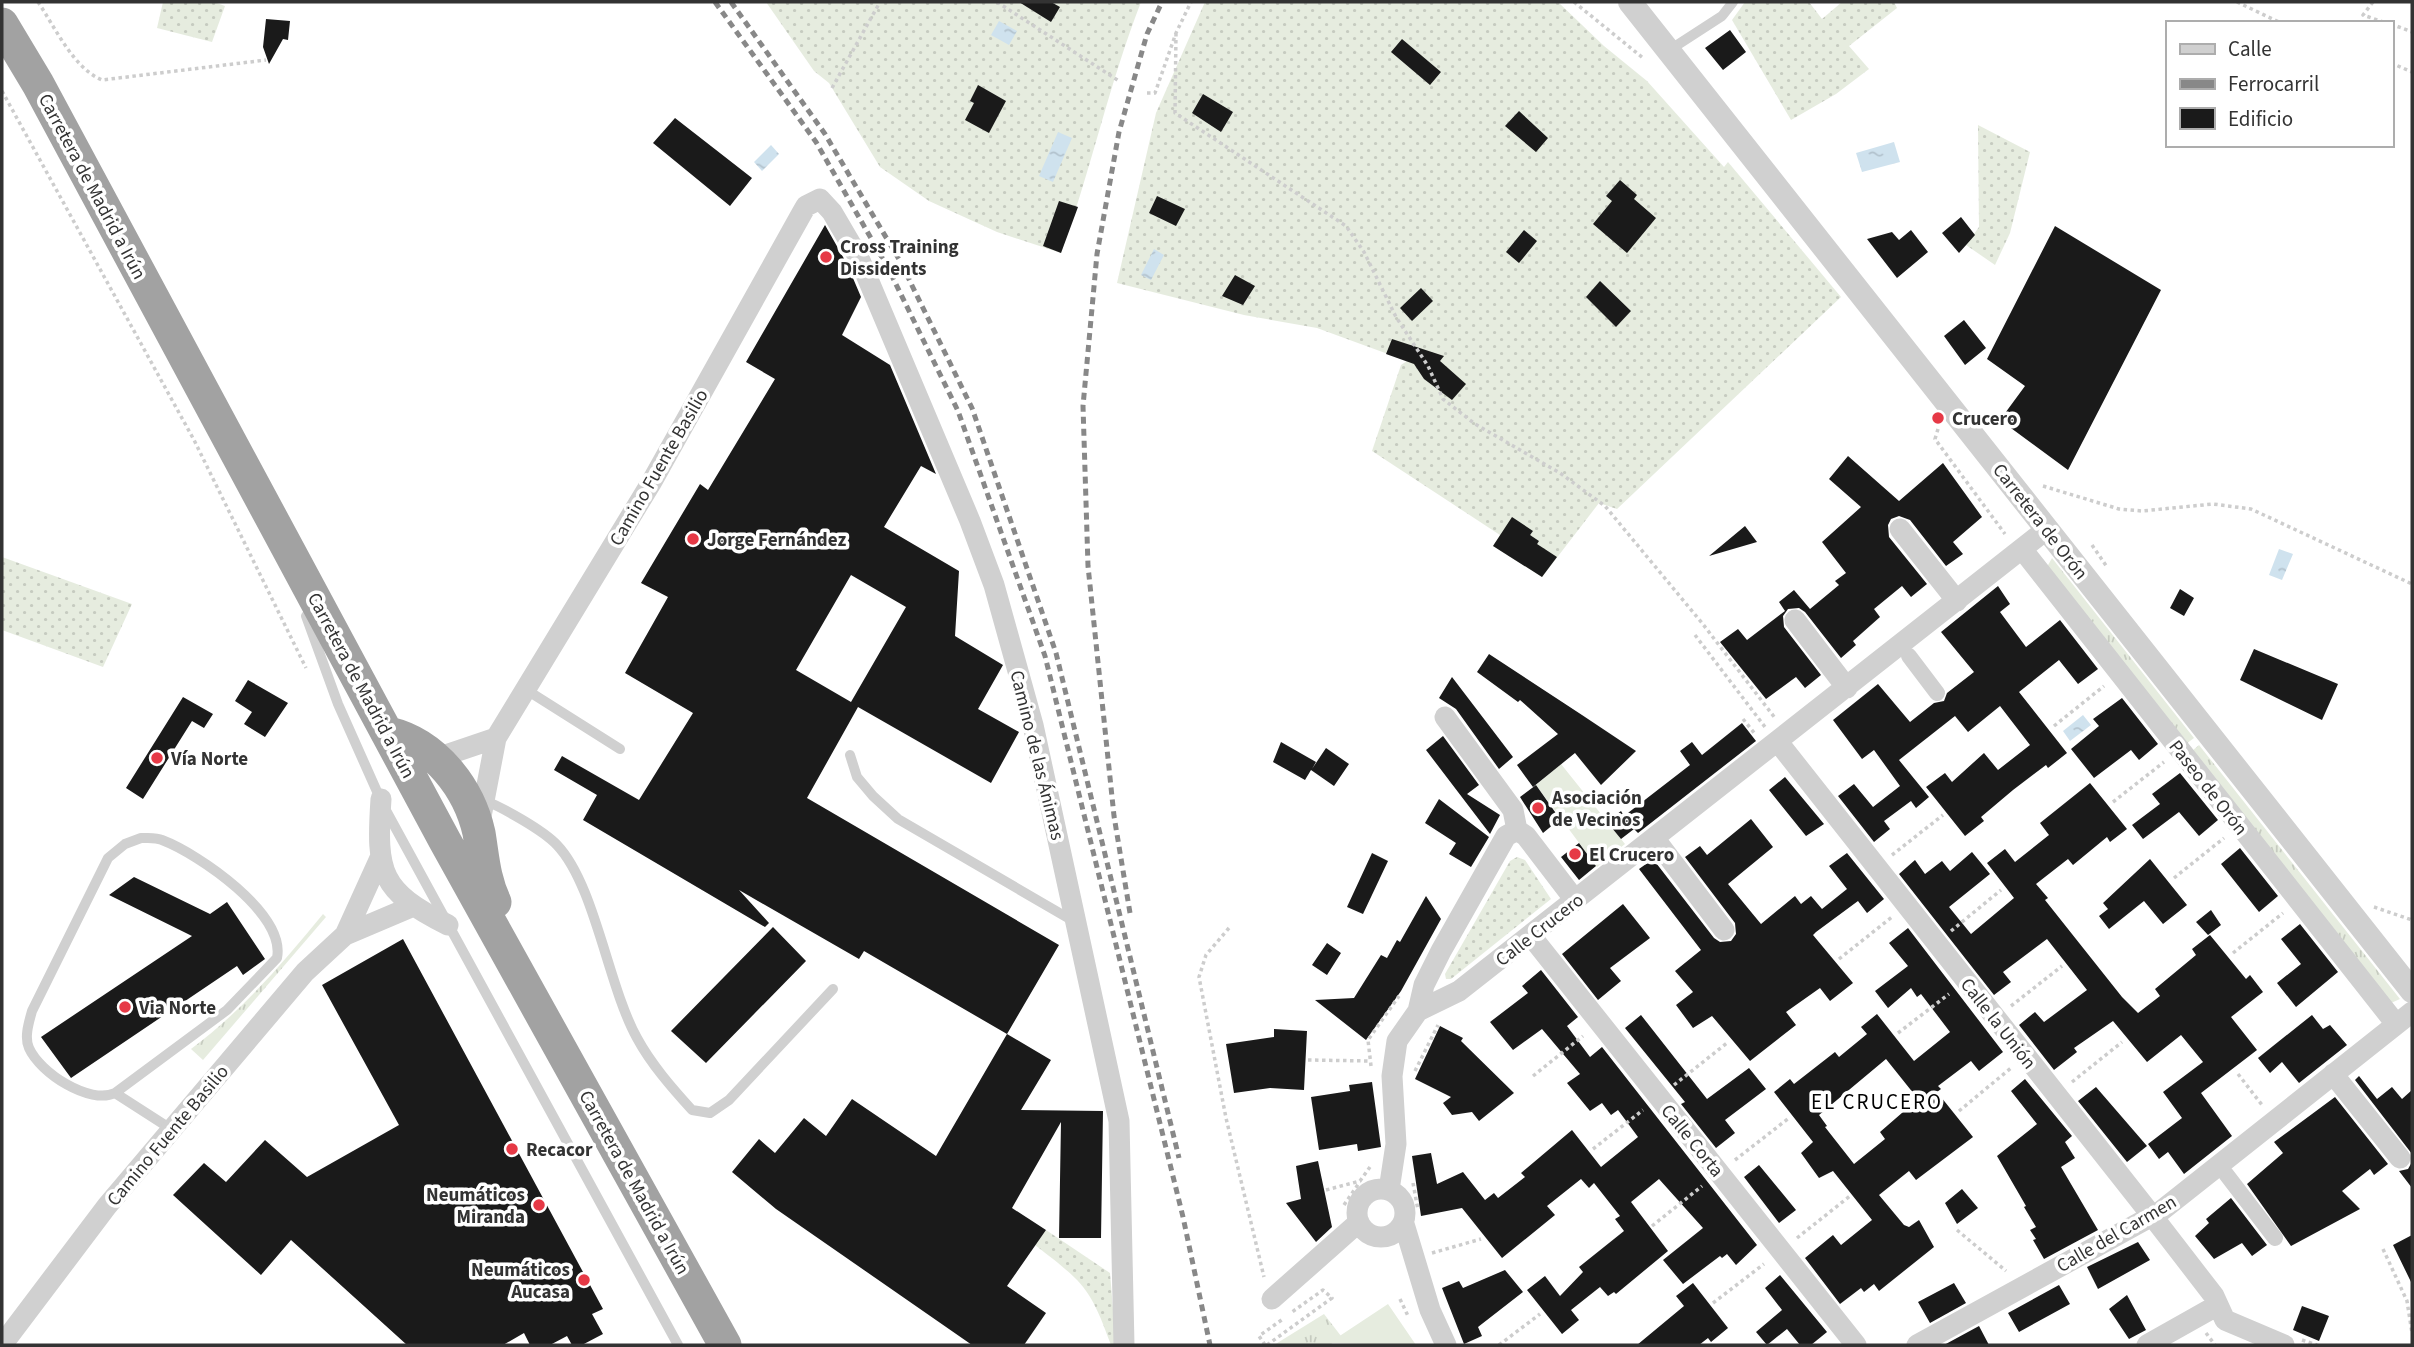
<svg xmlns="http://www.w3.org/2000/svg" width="2414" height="1347" font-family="'Source Sans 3',sans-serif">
	<defs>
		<pattern id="grass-tufts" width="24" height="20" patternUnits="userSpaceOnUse" patternTransform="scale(1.75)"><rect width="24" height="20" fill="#e6ecdf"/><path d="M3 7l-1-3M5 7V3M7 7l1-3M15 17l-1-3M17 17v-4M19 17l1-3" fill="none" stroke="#c6cbc0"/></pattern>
		<pattern id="garden-dots" width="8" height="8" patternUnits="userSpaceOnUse" patternTransform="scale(1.75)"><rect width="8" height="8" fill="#e6ecdf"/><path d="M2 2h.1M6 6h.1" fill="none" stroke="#c6cbc0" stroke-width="1.8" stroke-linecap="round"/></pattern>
		<pattern id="water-ripples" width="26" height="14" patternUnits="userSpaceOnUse" patternTransform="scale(1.75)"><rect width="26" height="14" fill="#cfe2ee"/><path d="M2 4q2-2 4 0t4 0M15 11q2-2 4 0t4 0" fill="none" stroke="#b2c2cd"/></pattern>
	</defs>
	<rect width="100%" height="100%" fill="#fff"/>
	<!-- grass -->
	<path fill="url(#grass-tufts)" d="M2052,558L2194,738L2186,744L2047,567Z
		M2199,745L2400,999L2391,1003L2192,751Z
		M323,914L326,917L203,1060L191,1049C242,1011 282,964 323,914Z
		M1324,1314L1341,1336L1330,1345H1274Z"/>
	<!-- park -->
	<path fill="#e6ecdf" d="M1561,764L1625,844L1597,867L1536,785Z
		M1388,1304L1416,1345L1329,1343Z"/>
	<!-- garden -->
	<path fill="url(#garden-dots)" d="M163,2H214L225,6L212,42L157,28Z
		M766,2H1141C1109,84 1091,170 1061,253L997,232L929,201L880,167L829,83L814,71Z
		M1205,2H1558L1604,46L1647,81L1724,167L1728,162L1841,297L1617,509L1599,503L1542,577L1493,546L1500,535L1372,451L1401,365L1407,361L1317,328L1244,315L1117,283L1156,113Z
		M1745,2H1809L1822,19L1842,2H1894L1897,8L1849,46L1869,69L1836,94L1791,120L1732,20Z
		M1978,125L2030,152L2010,233L1995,265L1966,245L1979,227Z
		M2,557L132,604L103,667L2,630Z
		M1517,857L1525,860L1551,899L1451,979H1446L1445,974L1510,861Z
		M1046,1230L1110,1273L1116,1345H1111C1090,1287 1084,1283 1035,1245Z"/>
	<!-- water -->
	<path fill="url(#water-ripples)" d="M999,21L1017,31L1009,45L991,35Z
		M1058,132L1072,138L1053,182L1039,176Z
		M1894,142L1900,162L1862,172L1856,153Z
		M771,145L779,154L762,171L754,162Z
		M1154,249L1164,255L1151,280L1141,275Z
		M2279,549L2293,554L2282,580L2269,575Z
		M2083,715L2091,725L2070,741L2063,731Z"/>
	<!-- building -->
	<path fill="#1a1a1a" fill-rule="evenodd" d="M1019,2H1051L1060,7L1051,22Z
		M266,19L290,21L288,40L283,39L269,64L263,47Z
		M1730,30L1746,52L1723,70L1705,48Z
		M1402,39L1441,72L1430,85L1391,52Z
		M978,85L1006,101L989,133L965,120L974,103L970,101Z
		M1203,94L1233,112L1221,132L1192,113Z
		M1519,111L1548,138L1536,152L1505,126Z
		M675,118L752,178L730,206L653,143Z
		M1620,180L1637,195L1634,199L1656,218L1627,253L1593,224L1612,201L1606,196Z
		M1157,196L1185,209L1176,226L1149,213Z
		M1059,201L1078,207L1061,253L1043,246Z
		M1961,217L1975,235L1959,253L1942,233Z
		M825,225L847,264L861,297L842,335L890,365L936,474L921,466L884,527L959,571L955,636L1003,665L978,709L1019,732L991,783L858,707L807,798L1059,945L1007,1034L864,951L859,959L739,890L769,923L765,927L583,820L597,795L554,770L562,756L639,800L693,713L625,673L668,597L641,583L700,484L708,490L775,379L746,362ZM851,575L906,607L851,702L796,670Z
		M2055,226L2161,290L2068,470L2000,420L2025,386L1987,359Z
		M1524,230L1537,241L1519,263L1506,252Z
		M1911,230L1928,252L1897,278L1867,239L1892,232L1899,240Z
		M1235,275L1255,286L1243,305L1222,296Z
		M1600,281L1631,311L1616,327L1586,297Z
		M1421,288L1433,301L1412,321L1400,308Z
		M1964,320L1986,348L1965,365L1944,336Z
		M1392,339L1444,356L1440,361L1466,384L1452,400L1424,379L1414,364L1386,354Z
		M1848,456L1899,501L1943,463L1982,517L1953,542L1963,554L1946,566L1910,520L1899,516L1891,519L1888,525L1889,537L1927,584L1911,597L1902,586L1874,609L1880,617L1853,641L1856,645L1841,658L1805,612L1799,608L1788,609L1783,616L1784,627L1821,675L1805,688L1796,677L1766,699L1720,642L1738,629L1747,640L1785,611L1779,602L1794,590L1810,609L1839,585L1835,581L1846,573L1822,542L1861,507L1829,479Z
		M1512,517L1533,531L1530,535L1539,541L1537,544L1557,557L1542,577L1493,546Z
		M1745,526L1757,542L1709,556Z
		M1998,586L2010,604L2000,612L2026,647L2060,620L2098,669L2078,684L2059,660L2019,692L2067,753L2048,768L2046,765L2013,790L1981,817L1984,821L1965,836L1926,787L1945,773L1952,782L1984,753L1998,770L2030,745L2000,706L1968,732L1955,716L1899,760L1929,797L1916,808L1911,801L1884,821L1890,829L1874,842L1838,796L1854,784L1873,807L1900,786L1874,750L1862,759L1833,720L1878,684L1910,722L1934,703L1944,701L1947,693L1974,672L1941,632Z
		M2180,589L2194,598L2184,616L2170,608Z
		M2254,649L2338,684L2322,720L2240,680Z
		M1489,654L1582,715L1636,751L1601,785L1575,753L1533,787L1517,765L1558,734L1520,700L1518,702L1477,672Z
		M1452,677L1513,757L1499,769L1456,709L1439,698Z
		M248,680L288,703L265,737L244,724L252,712L235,701Z
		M183,697L213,714L204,728L192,721L143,799L126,788Z
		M2122,698L2158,744L2139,760L2131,750L2094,778L2071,749L2099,726L2093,719Z
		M1742,723L1756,741L1638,833L1634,829L1621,839L1607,822L1621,811L1624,816L1690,765L1680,751L1692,742L1702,755Z
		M1443,736L1479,785L1467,794L1500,815L1490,834L1426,750Z
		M1281,742L1316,762L1312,769L1326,748L1349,764L1334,786L1311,770L1305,780L1273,762Z
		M2180,773L2218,820L2199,836L2179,812L2143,839L2132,825L2160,804L2152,794Z
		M1785,777L1824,824L1806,836L1769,790Z
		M2090,783L2127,829L2110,842L2107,837L2073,865L2068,859L2036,884L2048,898L2045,900L2122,997L2138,1013L2160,996L2155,989L2196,955L2192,949L2210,935L2246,979L2250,975L2263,992L2231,1017L2257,1050L2201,1093L2232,1136L2184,1174L2168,1152L2159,1159L2148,1144L2182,1118L2163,1092L2203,1062L2181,1035L2147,1062L2113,1021L2074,1048L2077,1052L2054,1070L2019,1025L2035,1012L2044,1022L2087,990L2047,939L2003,972L2011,982L1994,995L1899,874L1915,860L1925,874L1942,861L1950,871L1972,852L1990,874L1949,907L1971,934L2014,898L1987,863L2005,849L2015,862L2049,835L2040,823Z
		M1536,785L1560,819L1543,833L1520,797Z
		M1439,799L1489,837L1471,867L1449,854L1456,843L1425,823Z
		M1751,819L1773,847L1728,884L1761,924L1795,896L1801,904L1811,896L1822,909L1847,889L1829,866L1847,853L1884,899L1867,913L1858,901L1816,932L1813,935L1853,983L1830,1001L1820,988L1786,1012L1796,1025L1750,1061L1712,1016L1693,1028L1676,1005L1693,992L1675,971L1701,950L1639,869L1653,859L1714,938L1720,942L1731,941L1736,934L1735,923L1685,857L1700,846L1707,855Z
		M1579,843L1596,866L1579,880L1561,857Z
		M2240,848L2278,896L2259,912L2221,864Z
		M1372,853L1388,861L1363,914L1347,907Z
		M2150,859L2187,905L2163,924L2144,901L2109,929L2099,916L2108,909L2103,903Z
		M134,877L210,914L227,902L265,959L243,975L237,966L71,1078L41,1037L192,936L109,895Z
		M1426,896L1441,919L1401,991L1366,1040L1315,1000L1354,998L1381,955L1387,958L1397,940L1400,942Z
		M1623,904L1650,938L1610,968L1621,981L1598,1000L1562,954Z
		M2211,910L2221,925L2208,935L2196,922Z
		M2300,924L2338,972L2296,1007L2277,983L2301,964L2281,939Z
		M773,927L806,961L706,1063L671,1031Z
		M1908,928L2003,1052L1979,1071L1971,1061L1938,1086L1941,1089L1937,1092L1973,1137L1916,1180L1909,1171L1879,1195L1904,1225L1909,1227L1919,1220L1934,1247L1879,1291L1874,1284L1864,1292L1861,1288L1840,1304L1805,1258L1833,1235L1841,1245L1872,1220L1833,1171L1819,1178L1801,1153L1813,1142L1774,1092L1790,1079L1794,1084L1835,1052L1839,1057L1867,1034L1861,1027L1877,1014L1914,1061L1950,1032L1921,994L1917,997L1911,988L1888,1008L1875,991L1908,966L1889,943ZM1886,1059L1918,1099L1880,1132L1885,1139L1854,1164L1825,1127L1827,1126L1819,1115Z
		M403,939L603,1309L592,1314L603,1334L582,1345H572L567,1336L550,1345H530L524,1333L503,1345H407L291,1240L261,1275L173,1195L204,1163L226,1182L265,1140L307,1177L399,1125L322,985Z
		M1327,943L1341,953L1327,975L1312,965Z
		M1541,970L1578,1017L1567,1026L1590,1057L1602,1047L1757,1245L1736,1265L1727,1254L1722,1258L1720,1256L1683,1284L1663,1260L1703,1228L1659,1179L1631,1202L1668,1251L1616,1294L1614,1292L1608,1296L1600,1287L1571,1310L1579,1320L1562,1334L1527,1290L1545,1276L1560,1296L1583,1272L1579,1267L1624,1231L1615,1219L1620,1216L1594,1183L1589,1188L1581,1179L1547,1206L1555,1215L1502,1258L1462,1208L1421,1216L1412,1156L1431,1153L1437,1184L1463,1172L1485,1200L1494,1193L1498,1198L1525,1177L1521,1173L1572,1130L1601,1167L1638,1137L1618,1110L1611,1115L1602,1103L1590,1111L1567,1083L1580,1074L1542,1029L1513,1050L1490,1022L1528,993L1522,986Z
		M1641,1015L1707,1099L1749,1068L1766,1089L1725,1120L1735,1133L1716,1148L1681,1104L1685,1102L1625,1028Z
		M2312,1015L2323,1029L2330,1025L2347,1045L2299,1083L2282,1062L2270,1073L2258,1058Z
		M1440,1026L1463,1038L1461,1041L1514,1093L1479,1121L1472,1112L1452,1115L1443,1103L1451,1097L1415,1079Z
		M1274,1029L1307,1031L1304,1090L1270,1088L1234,1093L1226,1044L1274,1037Z
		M1007,1034L1051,1060L1021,1110L1103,1111L1101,1238H1059L1061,1122L1012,1208L1046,1230L1007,1286L1046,1313L1024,1345H972L776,1209L732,1172L759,1139L775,1153L804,1118L826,1136L852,1099L936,1156Z
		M2359,1076L2377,1099L2392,1087L2402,1099L2412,1090V1154L2355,1080Z
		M2025,1079L2072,1136L2065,1142L2075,1158L2061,1167L2098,1230L2044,1259L2033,1240L2036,1239L2030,1230L2036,1227L2024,1207L2026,1206L1997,1156L2037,1124L2011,1091Z
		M1372,1082L1381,1147L1358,1151L1357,1144L1319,1150L1311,1097L1350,1091L1349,1085Z
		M2096,1087L2147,1146L2127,1162L2078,1101Z
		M2335,1097L2388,1164L2374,1175L2370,1169L2342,1191L2360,1209L2291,1246L2247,1184L2283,1153L2274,1142Z
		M1318,1161L1332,1227L1316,1242L1286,1203L1301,1199L1296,1166Z
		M2412,1162V1188L2399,1171L2408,1169Z
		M1759,1165L1796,1210L1779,1223L1744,1177Z
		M1962,1189L1978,1208L1957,1224L1945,1203Z
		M2231,1198L2267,1245L2252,1256L2242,1243L2214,1259L2195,1236L2209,1223L2206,1219Z
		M2412,1235V1284L2393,1245Z
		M2138,1242L2150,1260L2098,1289L2087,1267Z
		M1505,1270L1523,1292L1478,1327L1482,1336L1464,1344L1442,1288L1459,1281L1463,1288Z
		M1780,1275L1827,1332L1811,1345H1800L1787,1329L1767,1345L1756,1332L1782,1310L1765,1288Z
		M1693,1283L1728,1328L1711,1342L1708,1338L1699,1345H1637L1684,1306L1676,1296Z
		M1954,1283L1966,1303L1930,1323L1918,1302Z
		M2059,1285L2070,1304L2019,1332L2008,1313Z
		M2127,1295L2146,1330L2129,1339L2109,1309Z
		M2302,1306L2329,1316L2319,1341L2293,1330Z
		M1979,1326L1989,1345H1944Z"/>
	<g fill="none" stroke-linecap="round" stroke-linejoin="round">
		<!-- path -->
		<path stroke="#cdcdcd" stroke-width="3.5" stroke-dasharray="3.5 3.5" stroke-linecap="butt" d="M38,2C55,27 73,68 102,80L266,60
			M997,2L1119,81
			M1574,2L1643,58
			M2237,2L2281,23
			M2373,2L2363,15L2386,23
			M2391,24L2412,32
			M1176,33L1175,113L1346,226L1364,252L1396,317L1428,366L1443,399L1475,424L1560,473L1605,506L1702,623L1775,718
			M2391,63L2412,72
			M832,88L880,2
			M2,91L194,440L306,668
			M1147,93H1155L1176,33L1191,2
			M1938,429L1935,439L2005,534
			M2043,486L2119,509L2142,511L2213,504L2251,509L2412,584
			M2092,545L2107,567
			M1695,635L1765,727
			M1743,719L1755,734
			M2054,726L2104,686
			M2113,802L2164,762
			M1892,855L1943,815
			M2174,878L2224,838
			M2374,907L2412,920
			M1229,928L1206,955L1199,977L1226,1118L1264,1277
			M1951,931L2001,890
			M2233,953L2283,913
			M1839,959L1892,917
			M2011,1006L2062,966
			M1898,1033L1949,994
			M1308,1060L1370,1061
			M1371,1066L1368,1040L1399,996
			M1415,1071L1438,1025
			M2238,1074L2262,1105
			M1533,1076L1583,1036
			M2072,1082L2122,1042
			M1674,1085L1727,1043
			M1959,1111L2011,1068
			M1593,1149L1643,1110
			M1735,1160L1789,1118
			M1413,1183L1418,1210
			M1326,1190L1360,1181L1370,1167
			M1344,1205L1359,1183
			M1652,1226L1702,1186
			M1957,1230L2006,1271
			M1797,1238L1850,1196
			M2383,1249L2407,1301L2412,1333
			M1432,1253L1481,1239
			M1400,1299L1408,1316
			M1713,1303L1764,1264
			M2206,1333L2215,1345
			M2302,1340L2317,1345
			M1265,1345L1259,1336L1283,1319
			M1267,1345L1332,1298L1323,1290L1292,1312
			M1499,1345L1540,1314"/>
		<!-- service -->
		<path stroke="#d0d0d0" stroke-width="10" d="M1668,51L1722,16L1733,2
			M306,616L338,704L383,805L678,1345
			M525,689L620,749
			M850,755L857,777L873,796L898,819L1075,922
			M484,800C503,808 543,830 557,845C595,885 608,986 637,1038C651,1064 672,1088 692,1110L710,1113L729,1100L833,989
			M141,838C147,838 156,837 162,840C199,854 286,914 277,958L227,1010L115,1093C90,1105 40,1073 29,1048C24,1037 29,1022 32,1011L108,858L125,844Z
			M115,1093L171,1129"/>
		<!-- pedestrian -->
		<path stroke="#d0d0d0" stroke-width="16" d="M1909,656L1937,693
			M2226,1174L2275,1238"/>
		<!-- minor -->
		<path stroke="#d0d0d0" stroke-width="21" d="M1900,529L1957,601
			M2022,549L2396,1024
			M1795,620L1847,688
			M1445,717L1513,810L1517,830
			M1778,742L2160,1226L2214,1296L2225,1320L2284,1345
			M437,758L496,738
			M381,799C376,873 380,891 448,925
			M479,827L496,738L651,483L802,213L806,206L820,199L832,212L859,258L970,521L994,585L1033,725L1119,1121L1124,1345
			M1655,839L1724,930
			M345,935L380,858
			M1531,936L1856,1345
			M1418,1011L1459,991L2047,529
			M2333,1074L2400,1158
			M1357 1213a24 24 0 1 1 48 0a24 24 0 1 1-48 0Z
			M1389,1190L1396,1144L1392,1076L1397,1041L1418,1011L1424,985L1441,951L1506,836L1517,830L1526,836L1575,900
			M1404,1224L1430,1310L1446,1345
			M1272,1299L1359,1222
			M2,1345L107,1206L305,972L345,935L411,907
			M1917,1345L2161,1211L2412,1012
			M2147,1345L2218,1305"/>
		<!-- tertiary -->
		<path stroke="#d0d0d0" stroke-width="24" d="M1630,2L2412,991"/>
		<!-- trunk -->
		<path stroke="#a2a2a2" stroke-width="33" d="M2,24L38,84L445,841L725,1345
			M389,733C435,744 469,788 479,833C483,857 484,879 495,902"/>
		<!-- rail -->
		<path stroke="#888" stroke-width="5" stroke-dasharray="7 5" stroke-linecap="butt" d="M715,2L816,142L888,268L958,411L1045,656L1183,1217L1210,1345
			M731,2L825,134L900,261L972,408L1056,653L1179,1158
			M1130,913L1114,816L1088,566L1083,406L1097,254L1119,132L1147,34L1162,2"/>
	</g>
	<!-- markers -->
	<g fill="#e63946" stroke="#fff" stroke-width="2.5">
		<circle cx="826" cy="257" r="7"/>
		<circle cx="1938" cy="418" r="7"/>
		<circle cx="693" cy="539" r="7"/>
		<circle cx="157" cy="758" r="7"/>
		<circle cx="1538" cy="808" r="7"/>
		<circle cx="1575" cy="854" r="7"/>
		<circle cx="125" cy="1007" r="7"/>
		<circle cx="512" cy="1149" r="7"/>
		<circle cx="539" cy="1205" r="7"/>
		<circle cx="584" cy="1280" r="7"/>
	</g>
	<g text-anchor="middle" stroke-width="7" stroke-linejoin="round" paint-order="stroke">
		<!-- street labels -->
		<g font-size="19" fill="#333" stroke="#fff">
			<text transform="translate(93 186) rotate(62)" y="7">Carretera de Madrid a Irún</text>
			<text transform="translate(658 467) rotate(-60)" y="7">Camino Fuente Basilio</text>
			<text transform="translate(2041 521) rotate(52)" y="7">Carretera de Orón</text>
			<text transform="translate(362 685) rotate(62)" y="7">Carretera de Madrid a Irún</text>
			<text transform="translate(1038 755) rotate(76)" y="7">Camino de las Ánimas</text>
			<text transform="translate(2209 787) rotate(52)" y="7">Paseo de Orón</text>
			<text transform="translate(1539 929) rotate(-38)" y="7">Calle Crucero</text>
			<text transform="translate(1999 1023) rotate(52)" y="7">Calle la Unión</text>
			<text transform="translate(167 1135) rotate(-50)" y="7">Camino Fuente Basilio</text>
			<text transform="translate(1693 1140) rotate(51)" y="7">Calle Corta</text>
			<text transform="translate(635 1182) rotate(61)" y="7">Carretera de Madrid a Irún</text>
			<text transform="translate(2116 1233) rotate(-30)" y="7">Calle del Carmen</text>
		</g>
		<!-- poi labels -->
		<g font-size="19" font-weight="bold" fill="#333" stroke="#fff" text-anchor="start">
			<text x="840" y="253">Cross Training<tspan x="840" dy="22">Dissidents</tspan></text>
			<text x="1952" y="425">Crucero</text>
			<text x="707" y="546">Jorge Fernández</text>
			<text x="171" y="765">Vía Norte</text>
			<text x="1552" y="804">Asociación<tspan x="1552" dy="22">de Vecinos</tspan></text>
			<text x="1589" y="861">El Crucero</text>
			<text x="139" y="1014">Via Norte</text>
			<text x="526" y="1156">Recacor</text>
			<text x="525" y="1201" text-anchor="end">Neumáticos<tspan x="525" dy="22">Miranda</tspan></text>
			<text x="570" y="1276" text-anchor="end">Neumáticos<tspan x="570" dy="22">Aucasa</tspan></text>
		</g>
		<!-- neighbourhood labels -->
		<g font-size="21" letter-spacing="2" fill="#000" stroke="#fff">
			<text x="1877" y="1109">EL CRUCERO</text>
		</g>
	</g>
	<!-- border -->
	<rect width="2414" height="1347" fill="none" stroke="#333333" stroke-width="7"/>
	<!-- legend -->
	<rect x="2166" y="21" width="228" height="126" fill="#ffffff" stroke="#adadad" stroke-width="2"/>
	<rect x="2180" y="44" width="35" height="10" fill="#d0d0d0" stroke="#adadad" stroke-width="2"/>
	<text x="2228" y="56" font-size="21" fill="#333333">Calle</text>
	<rect x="2180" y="79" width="35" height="10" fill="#888888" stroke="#adadad" stroke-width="2"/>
	<text x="2228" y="91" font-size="21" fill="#333333">Ferrocarril</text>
	<rect x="2180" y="108" width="35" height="21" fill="#1a1a1a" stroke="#adadad" stroke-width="2"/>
	<text x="2228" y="126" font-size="21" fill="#333333">Edificio</text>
</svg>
